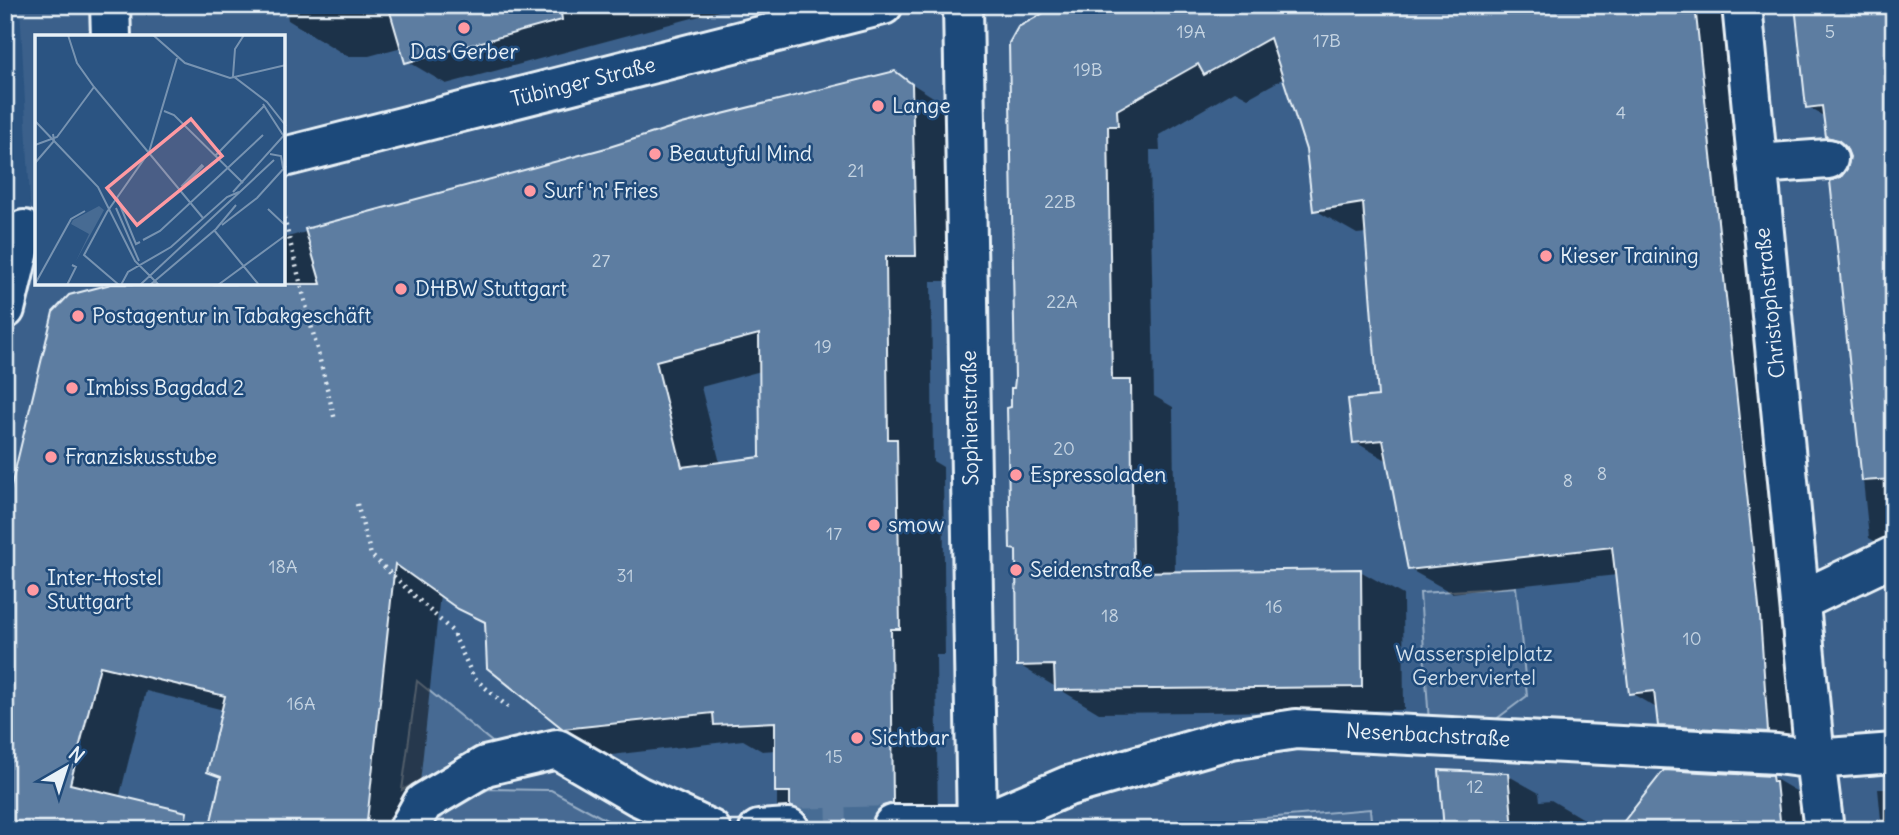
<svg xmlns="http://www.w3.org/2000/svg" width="1899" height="835" font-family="Delius,sans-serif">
	<rect width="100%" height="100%" fill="#2b5482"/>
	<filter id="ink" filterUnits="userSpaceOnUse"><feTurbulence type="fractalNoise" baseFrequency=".0143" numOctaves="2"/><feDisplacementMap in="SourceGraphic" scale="14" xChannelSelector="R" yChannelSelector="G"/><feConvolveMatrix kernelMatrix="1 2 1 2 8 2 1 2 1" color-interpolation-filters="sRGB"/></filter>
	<g filter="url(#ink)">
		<!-- built -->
		<path fill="#3a608b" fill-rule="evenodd" d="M20,5H1894V830H5V334L32,241ZM37,37H284V284H37Z"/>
		<!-- green -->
		<path fill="#476b93" stroke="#98aec6" stroke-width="2" d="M1516,587L1527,696L1495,720L1429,722L1420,593Z
			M417,681L497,746L452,762L402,790Z
			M489,789L551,790L625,830H429L454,805Z
			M1370,809L1372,830H1159V827Z"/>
		<!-- shadow -->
		<path fill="#0007" fill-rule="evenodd" d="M286,5H741L446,84L407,61L402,47L369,56H347L288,20Z
			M1053,5H1734L1810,755L1703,750L1660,725L1658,709L1631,693L1617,575L1452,593L1409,569L1388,461L1355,442L1380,398L1367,233L1357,234L1315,210L1307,149L1284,78L1248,98L1235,91L1159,135L1160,150H1150L1154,396L1173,407L1175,573L1360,571L1403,595L1404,710L1099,713L1019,665L1018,552L1012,548L1013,409L1047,8Z
			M1798,5H1894V552L1869,538L1832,182L1842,178L1849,170L1851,157L1849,148L1827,136L1825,117L1808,107Z
			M895,73L957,112L961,281H931L933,461L943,467L945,655H936L938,829L812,830L813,826L777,806V750L762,751L743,740L611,755L564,728L487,624L440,594L415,830H210L223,779L209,771L224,710L146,691L119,799L5,830L70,297L118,284H284V238L777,102ZM761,371L762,458L720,463L701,387Z
			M1507,775L1539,793L1540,801L1551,800L1583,819L1584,830H1446Z
			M1772,777L1818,804L1824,830H1631Z
			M1878,789H1894V830H1882Z"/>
		<!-- building -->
		<path fill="#5d7da1" stroke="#e8f1f8" stroke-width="2" fill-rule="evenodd" d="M388,5H560L562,20L405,63Z
			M1058,5H1695L1760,616L1768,732L1658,726L1654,691L1629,694L1612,547L1408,570L1383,440L1353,443L1348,399L1378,396L1363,203L1313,211L1306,150L1270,38L1204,75L1198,64L1117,110L1118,126H1108L1112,380H1131L1133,572L1361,569L1362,687L1055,690L1054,665L1017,666L1016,550L1010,549L1007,408L1011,407V388H1014L1015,379L1009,43L1018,27Z
			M1795,5H1888L1894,55V479L1862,481L1830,181L1841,177L1847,169L1850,157L1846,147L1838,140L1826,137L1822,106L1806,108Z
			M895,71L912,84L916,256H886L888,439H897L900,629H891L893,803L883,806L874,814L872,830H810L807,815L790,806V792H775V722L714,725L713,713L563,729L487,668L485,622L458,609L395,564L366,830H209L221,777L207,772L225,696L100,666L70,784L187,812L184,830H5V512L53,312L69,295L111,284H321L305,229L606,148L682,124ZM759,334L760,457L682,467L656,361Z
			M1439,770L1508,773L1513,830H1444Z
			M1664,770L1772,776L1773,782H1776L1781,830H1617Z"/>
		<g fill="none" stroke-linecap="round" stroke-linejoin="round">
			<!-- minor-tunnel -->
			<path stroke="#476c94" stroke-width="38" stroke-dasharray="38 19" stroke-linecap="butt" d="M789,828L893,825"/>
			<!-- minor casing -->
			<g stroke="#e8f1f8" stroke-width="44">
				<path id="minor" d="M110,5L111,37
					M963,5L977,830
					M1742,5L1815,759L1824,830
					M284,157L883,5
					M1757,164L1828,159
					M5,309L24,230
					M1800,601L1894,556
					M893,825H977L1068,786L1231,739L1296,729L1777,754L1815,759L1894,753
					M408,830L423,803L485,766L557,749L638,796L711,830
					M759,830L789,828"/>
			</g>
			<!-- path -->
			<path stroke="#e8f1f8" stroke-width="4.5" stroke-dasharray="2 5" stroke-linecap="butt" d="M284,218L335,420
				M357,504L371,555L452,631L474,678L508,707"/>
			<!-- minor -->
			<use href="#minor" stroke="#1f4a7a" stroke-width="38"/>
		</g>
	</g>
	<!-- markers -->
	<g fill="#ff9aa2" stroke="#1f4a7a" stroke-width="2.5">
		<circle cx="464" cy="28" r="7"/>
		<circle cx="878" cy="106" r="7"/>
		<circle cx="655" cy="154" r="7"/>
		<circle cx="530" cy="191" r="7"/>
		<circle cx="1546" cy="256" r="7"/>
		<circle cx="401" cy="289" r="7"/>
		<circle cx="78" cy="316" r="7"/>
		<circle cx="72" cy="388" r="7"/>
		<circle cx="51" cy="457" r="7"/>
		<circle cx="1016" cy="475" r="7"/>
		<circle cx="874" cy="525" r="7"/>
		<circle cx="1016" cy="570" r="7"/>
		<circle cx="33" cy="590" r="7"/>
		<circle cx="857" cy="738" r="7"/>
	</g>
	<g text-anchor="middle" stroke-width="5" stroke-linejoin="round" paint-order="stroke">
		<!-- number labels -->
		<g font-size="18" fill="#c5d4e2">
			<text x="1191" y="38">19A</text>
			<text x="1830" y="38">5</text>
			<text x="1327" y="47">17B</text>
			<text x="1088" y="76">19B</text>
			<text x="1621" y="119">4</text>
			<text x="856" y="177">21</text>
			<text x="1060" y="208">22B</text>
			<text x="601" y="267">27</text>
			<text x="1062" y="308">22A</text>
			<text x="823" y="353">19</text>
			<text x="1064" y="455">20</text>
			<text x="1602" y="480">8</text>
			<text x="1568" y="487">8</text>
			<text x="834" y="540">17</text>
			<text x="283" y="573">18A</text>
			<text x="625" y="582">31</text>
			<text x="1274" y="613">16</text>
			<text x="1110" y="622">18</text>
			<text x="1692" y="645">10</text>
			<text x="301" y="710">16A</text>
			<text x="834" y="763">15</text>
			<text x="1475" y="793">12</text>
		</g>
		<!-- poi labels -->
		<g font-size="21" fill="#e8f1f8" stroke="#1f4a7a" text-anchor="start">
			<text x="464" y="59" text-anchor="middle">Das Gerber</text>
			<text x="892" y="113">Lange</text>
			<text x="669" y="161">Beautyful Mind</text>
			<text x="544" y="198">Surf 'n' Fries</text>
			<text x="1560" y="263">Kieser Training</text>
			<text x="415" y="296">DHBW Stuttgart</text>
			<text x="92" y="323">Postagentur in Tabakgeschäft</text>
			<text x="86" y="395">Imbiss Bagdad 2</text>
			<text x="65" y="464">Franziskusstube</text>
			<text x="1030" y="482">Espressoladen</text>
			<text x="888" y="532">smow</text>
			<text x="1030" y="577">Seidenstraße</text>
			<text x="47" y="585">Inter-Hostel<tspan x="47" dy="24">Stuttgart</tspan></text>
			<text x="871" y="745">Sichtbar</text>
		</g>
		<!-- street labels -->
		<g font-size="21" fill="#e8f1f8" stroke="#1f4a7a">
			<text transform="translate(583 82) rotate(-14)" y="7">Tübinger Straße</text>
			<text transform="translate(1770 303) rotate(-96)" y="7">Christophstraße</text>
			<text transform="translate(970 418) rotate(-91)" y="7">Sophienstraße</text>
			<text transform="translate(1428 735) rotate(3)" y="7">Nesenbachstraße</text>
		</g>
		<!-- park labels -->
		<g font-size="21" fill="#d0dde9" stroke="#1f4a7a">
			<text x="1474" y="661">Wasserspielplatz<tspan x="1474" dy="24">Gerberviertel</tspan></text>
		</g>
	</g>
	<!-- overview -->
	<g transform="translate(35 35)">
		<rect width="250" height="250" fill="#2b5482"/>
		<path d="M64,171L69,175L41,226L54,199L36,189L38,185Z" fill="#476b93"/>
		<path fill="none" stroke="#708ead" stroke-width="3.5" d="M147,152L168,130"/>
		<path fill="none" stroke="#7793b1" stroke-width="2" d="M33,0L42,28L59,52L168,183M118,0L150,28L195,43L251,30M209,0L200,14L198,41L232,67L251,91M228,69L248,100M129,76L139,80L208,148M0,86L63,152L100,226L124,250M0,110L22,102L59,52M235,119L246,121L248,133M180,121L229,71M0,128L19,106L18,99M198,157L251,98M82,163L101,209L105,207M81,173L104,226M233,174L251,191M187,190L222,163L251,131M179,195L224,250M108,205L125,196L228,100M0,249L36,184L50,176M32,250L41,232L37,230M84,250L49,220L72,177L114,117L142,23M86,250L93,237L136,212L192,162L204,157M105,250L239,125M115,250L181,194L201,170M183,250L251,200"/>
		<path fill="#ff9aa2" fill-opacity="0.15" stroke="#ff9aa2" stroke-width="3.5" d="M156,84L187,121L102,190L72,153Z"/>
		<rect width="250" height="250" fill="none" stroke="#e8f1f8" stroke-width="3.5"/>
	</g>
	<!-- margin -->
	<rect width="1899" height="835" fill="none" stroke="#1f4a7a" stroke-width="28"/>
	<rect x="14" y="14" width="1871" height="807" fill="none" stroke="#e8f1f8" stroke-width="2.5" filter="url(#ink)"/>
	<!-- north arrow -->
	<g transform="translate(66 768) rotate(39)" stroke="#1f4a7a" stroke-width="5" paint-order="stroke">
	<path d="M0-5L12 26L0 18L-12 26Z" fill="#e8f1f8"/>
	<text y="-10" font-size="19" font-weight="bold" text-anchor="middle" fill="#e8f1f8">N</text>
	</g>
</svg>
